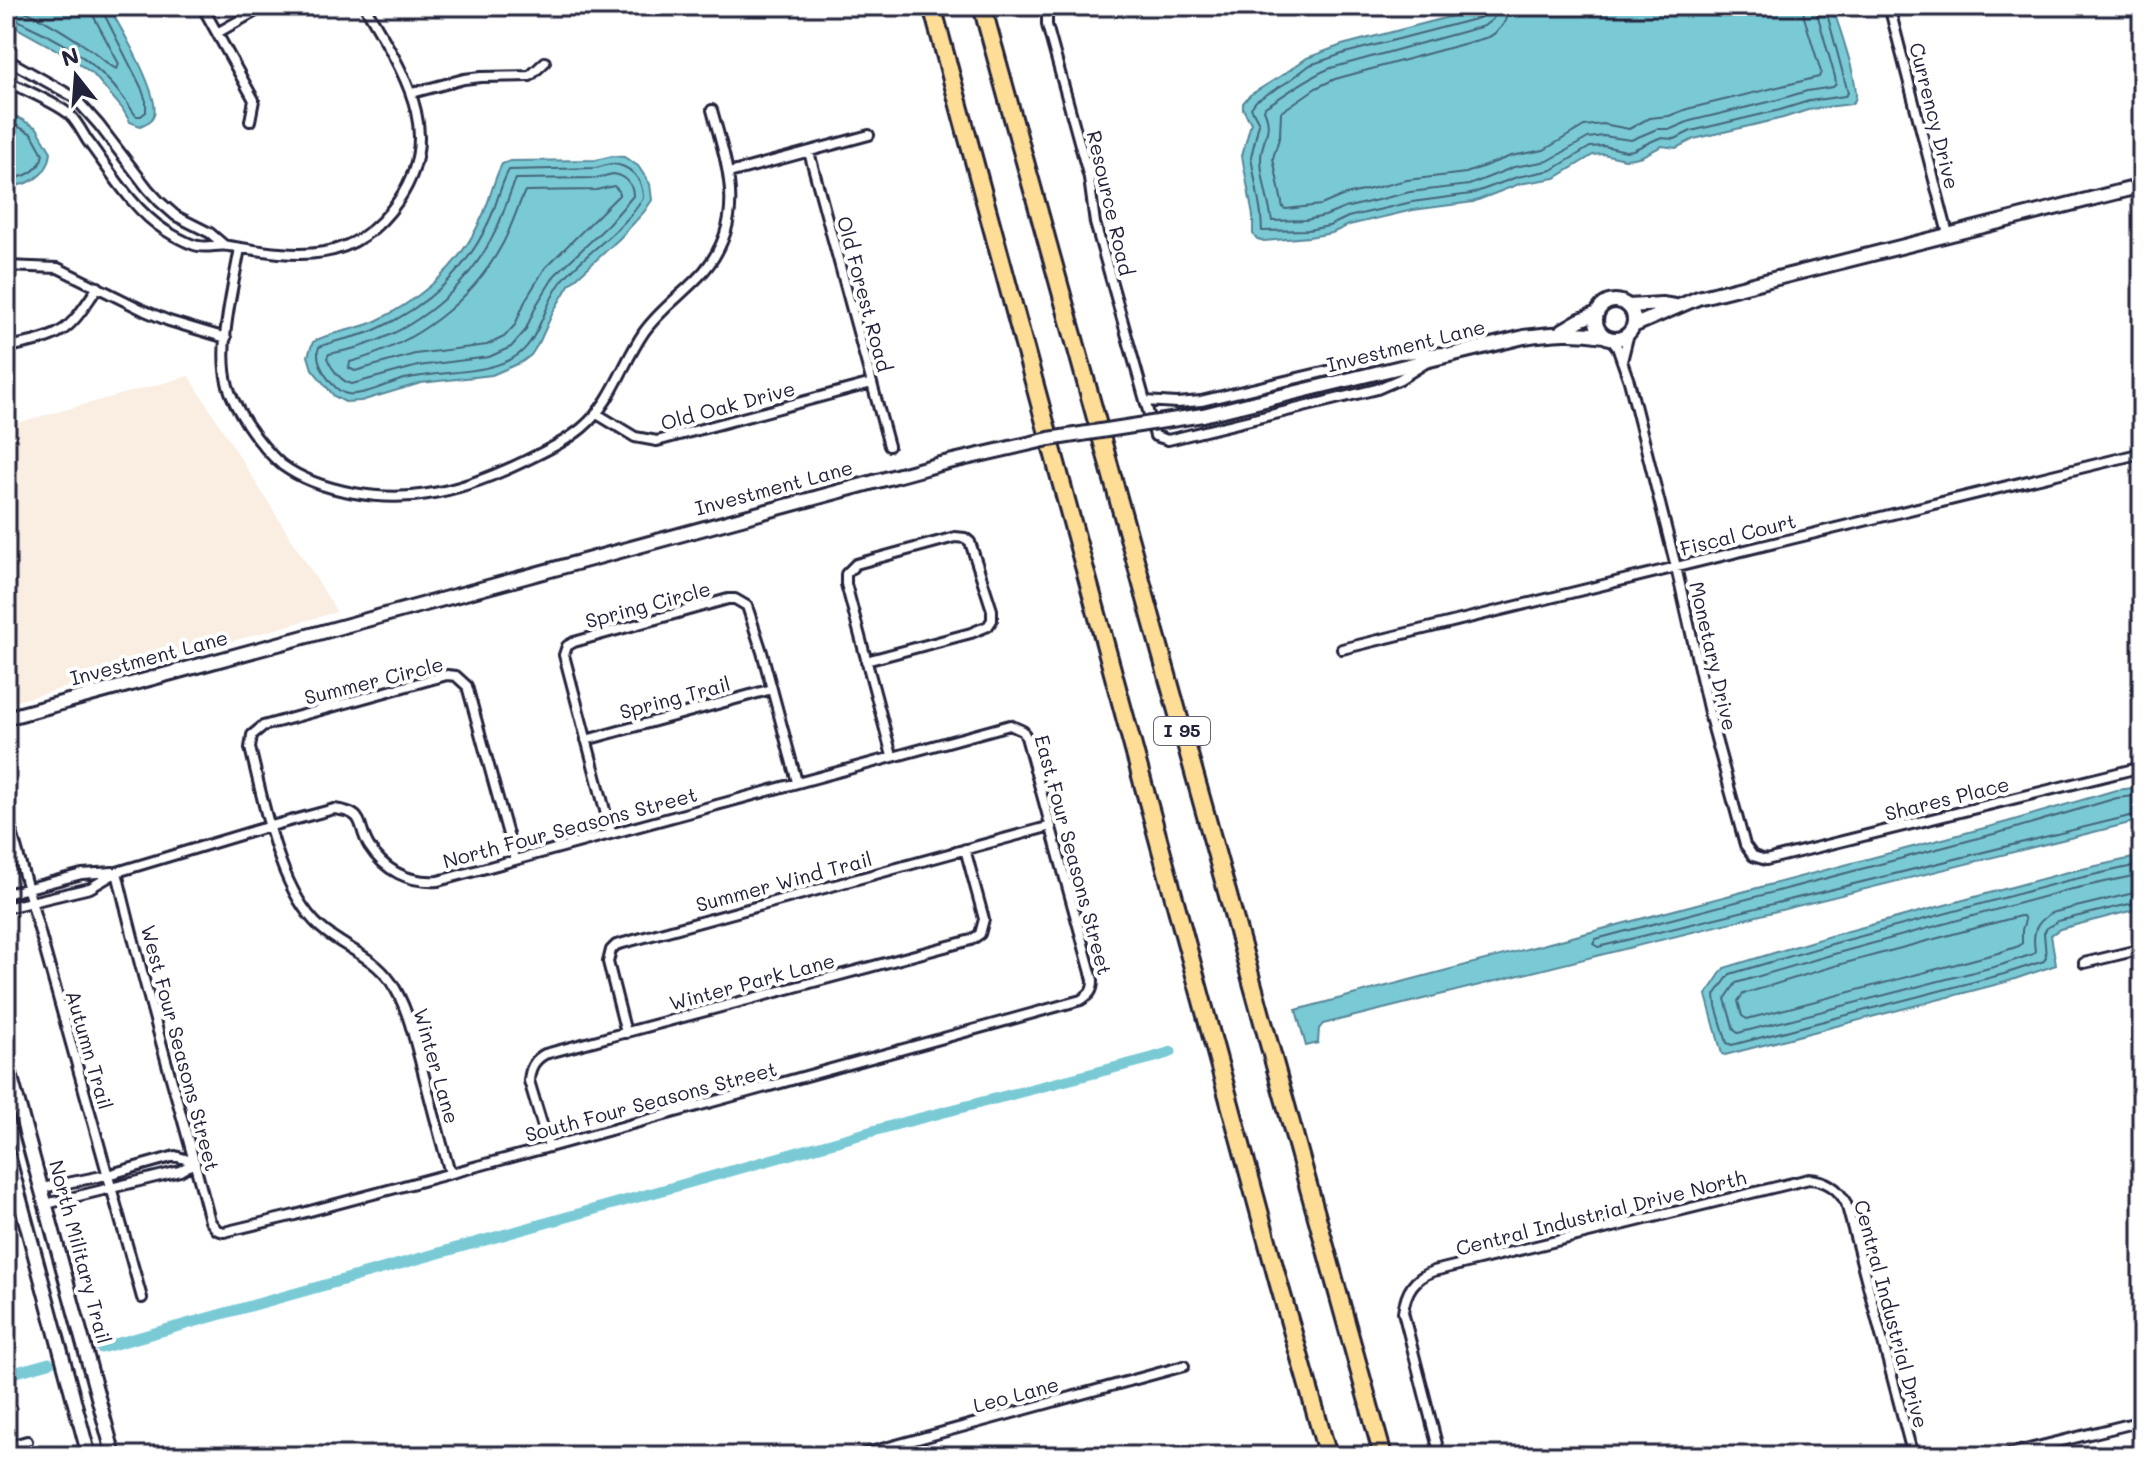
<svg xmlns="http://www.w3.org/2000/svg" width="2148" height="1462" font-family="Mali,sans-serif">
	<rect width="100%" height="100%" fill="#fff"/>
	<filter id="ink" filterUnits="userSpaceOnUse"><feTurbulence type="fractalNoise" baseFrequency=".0125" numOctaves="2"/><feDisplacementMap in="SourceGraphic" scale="16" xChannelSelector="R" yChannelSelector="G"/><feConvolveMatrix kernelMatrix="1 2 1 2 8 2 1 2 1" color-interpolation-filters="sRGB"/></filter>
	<g filter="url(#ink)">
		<!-- built -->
		<path fill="#faede2" d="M189,376L337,612L6,704V426Z"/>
		<!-- water -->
		<path fill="#7acad6" stroke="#578798" stroke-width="2" d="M6,6H108C120,26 160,94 154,115C152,122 146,123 140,126L130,122L122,108L93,74L66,55L6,22Z
			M1491,6H1832C1837,20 1861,89 1855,100C1854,102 1852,103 1851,104L1811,109L1783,118L1694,139L1676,148L1662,146L1642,156L1634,158L1625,159L1603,154L1593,155L1555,178L1519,184L1473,202L1413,210L1349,225L1332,233L1309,237L1264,241L1257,239L1253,234V216L1242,156L1251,123L1243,109V103L1250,95L1284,74L1307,58L1342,45Z
			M6,111L37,128L51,152C49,176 28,186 6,187Z
			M612,156L624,157L638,166L650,184L652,200L644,212L620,238L569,285L553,312L540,341L531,355L522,362L492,375L421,383L361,401L345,402L334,396L312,369L308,356L313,342C330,331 357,331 378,320C424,297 461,265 482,217C490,200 493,181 502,164L510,161L596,160Z
			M2142,787V820L1323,1024L1319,1029L1318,1043L1306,1046L1296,1010L2007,822L2116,790Z
			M2142,856V908L2060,929L2051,935L2056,965L2006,982L1725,1055L1722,1054L1706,995L1724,968L1830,936L2064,873Z"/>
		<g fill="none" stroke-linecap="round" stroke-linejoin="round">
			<!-- shore -->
			<path stroke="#456579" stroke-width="2" d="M12,6C40,16 67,33 91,50C100,56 108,66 117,69L119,64L94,17L92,6
				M1486,6L1485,13L1479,18L1345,53L1310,65L1289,81L1256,101L1251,108L1259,123L1251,157L1261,214L1262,231L1308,230L1329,226L1348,217L1412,202L1471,194L1517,177L1552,170L1590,147L1604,146L1626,151L1633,150L1659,138L1675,139L1691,131L1780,110L1809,101L1845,96L1848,93L1825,6
				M1496,6L1493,19L1484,26L1331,68C1307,77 1287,94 1265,107L1264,110C1274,131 1261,139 1261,159C1261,179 1269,202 1272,221L1306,220L1325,216L1345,208L1410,192L1469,185L1514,167L1548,161L1588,138L1603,136L1631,140L1657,129H1671L1690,121L1777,100L1807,91L1833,87L1836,84L1835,77L1815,6
				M1508,6C1508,20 1502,30 1489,37L1335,79L1316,88L1281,112L1280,135L1273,158L1283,208L1286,209L1321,205L1342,196L1407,180L1466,173L1511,156L1544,150L1584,126L1603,124L1629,129L1649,118L1669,116L1687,109L1819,77L1821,72L1804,17L1803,6
				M6,16C15,17 21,22 29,26C76,47 108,72 136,116H141L146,112V101L141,87L103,12L102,6
				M6,120L32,134L43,154C40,172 23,178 6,179
				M610,164C630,164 643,179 643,198C623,232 586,251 562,281C545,302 540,338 519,354C491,376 437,370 401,380C387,384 363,396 348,394C333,392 313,362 319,347C336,339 359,338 377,329C426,307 467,271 489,221C497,205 500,185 509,170L596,168Z
				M613,174C625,175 633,184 633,196L608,225L555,275L537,304L525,331L511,347L489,357L418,366L352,384C341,382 331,368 327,358L329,354C339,352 349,350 359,347C415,330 466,289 493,236C503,218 507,198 516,179L596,178Z
				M614,186L619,191V195L545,268L526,299L515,325L504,337L487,345L415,354L355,371L349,368L350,362C414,345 472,302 503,243C512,226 517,208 525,191L596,190Z
				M2142,795L2117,798L2009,830L1596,939L1593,944L1598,947L2142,813
				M2142,864L2066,881L1832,944L1730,974L1715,995L1716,1006L1727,1043L1732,1045L2004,974L2044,961L2046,957L2044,933L2047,928L2058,921L2142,901
				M2142,874L2068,890L1834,954L1736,983L1725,999L1734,1030L1738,1033L2001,965L2033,954L2035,951C2032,932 2035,924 2051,913L2142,891
				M2020,916H2023L2025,920L2022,930V943L2019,946L1998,953L1747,1019L1742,1016L1738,1001L1743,994L1838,965Z"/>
			<!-- canal -->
			<path stroke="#7acad6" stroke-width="11" d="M101,1348L898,1124L1152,1058L1171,1052
				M6,1375L49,1363"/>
			<!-- street casing -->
			<g stroke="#22223b" stroke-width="14">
				<path id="street" d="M202,6L254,100L250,121
					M1050,6L1047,13V25L1089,178L1095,223L1155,436L1168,440L1377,389L1400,379L1424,364
					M1889,6L1948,234
					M217,33L265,6
					M6,59L74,97L99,125L148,189L160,202L176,216L210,233L224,245
					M6,81C21,88 59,104 70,115C77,122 82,132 87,140C110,171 133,210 166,231C175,236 189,245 199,246C209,248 219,244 229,246C297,257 353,267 398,201C447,130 400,69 365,6
					M412,93L464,79L481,77L530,76L545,62
					M809,152L889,446
					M729,173L869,135
					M240,248C233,288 217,348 228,386C232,400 239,411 247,424C257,439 268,453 282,465C319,492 383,502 428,494C462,489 494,476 525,461C545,451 565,442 582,428C613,402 622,364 644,332C661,308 685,293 704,271C747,220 728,168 712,110
					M6,266L58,268L145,311L169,321L226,338
					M1611,339L1617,347L1629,381L1676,567L1710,717L1745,845L1753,856L1766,860L2142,767
					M6,348C23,343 46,341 61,331C76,322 87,302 98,287
					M1622,361L1629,333
					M1145,401L1177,403L1201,401L1399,354L1446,352
					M597,414L635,437L657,441L872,383
					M1342,649L2142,453
					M866,661L971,633L988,626L992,620V610L970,542L965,538L955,537L856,564L846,574V584L892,756
					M586,740L772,689
					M6,811L142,1298
					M611,833L564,655L567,646L574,642L728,599H735L747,606L762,652L797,782
					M6,894L82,874L113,872
					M6,908L90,888L117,872L260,829L334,809C368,813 356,825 369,846C385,871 409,883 438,881L1010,725L1023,731L1026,737L1093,980C1093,991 1090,994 1081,1000L549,1147L295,1215L224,1232L217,1230L210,1221C180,1105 144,990 117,872
					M2084,963L2142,949
					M626,1033L608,962L611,950L616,945L1051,826
					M549,1147L529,1081C530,1068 534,1060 545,1054L971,940L980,934L984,919L965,849
					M450,1173C440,1138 431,1103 422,1068C414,1039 408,1007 391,982C371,954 343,948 320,927C278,889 264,802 250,748L252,735L263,726L447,675L456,676L467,686L515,860
					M42,1188L107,1175L175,1156L195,1162
					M46,1204L180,1171L195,1162
					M6,1447L27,1441
					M856,1456L1184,1366
					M1440,1456L1403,1312C1406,1291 1414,1278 1434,1271L1809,1179C1826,1180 1838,1188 1846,1203L1913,1456
					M2001,1456L2142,1421"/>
			</g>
			<!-- secondary casing -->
			<g stroke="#22223b" stroke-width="18">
				<path id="secondary" d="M1596 320a19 19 0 1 1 38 0a19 19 0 1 1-38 0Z
					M1628,306L1662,304L1675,306
					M1633,326L1698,298L2142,186
					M1563,330L1580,320L1597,313
					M1203,415L1524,337C1552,333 1576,331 1604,336
					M6,718L940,464
					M6,1059L114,1456
					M6,1148L89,1456"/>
			</g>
			<!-- highway casing -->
			<g stroke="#22223b" stroke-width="22">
				<path id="highway" d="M932,6L1278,1281L1328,1456
					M982,6L1383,1456"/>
			</g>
			<!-- street -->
			<use href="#street" stroke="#fff" stroke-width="8"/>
			<!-- secondary -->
			<use href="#secondary" stroke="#fff" stroke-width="12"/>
			<!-- highway -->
			<use href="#highway" stroke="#fedd96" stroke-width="16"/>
			<!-- secondary-bridge casing -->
			<g stroke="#22223b" stroke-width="18" stroke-linecap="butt">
				<path id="secondary-bridge" d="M940,464L1049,439L1203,415"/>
			</g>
			<!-- secondary-bridge -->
			<use href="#secondary-bridge" stroke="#fff" stroke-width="12"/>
		</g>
	</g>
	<g text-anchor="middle" stroke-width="8" stroke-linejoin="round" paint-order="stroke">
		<!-- shield labels -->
		<rect fill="#fff" stroke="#646476" stroke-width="2" x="1154" y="717" width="56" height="28" rx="6"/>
		<g font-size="18" font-weight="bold" fill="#22223b">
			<text x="1182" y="737">I 95</text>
		</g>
		<!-- street labels -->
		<g font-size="20" fill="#22223b" stroke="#fff">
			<text transform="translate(1934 116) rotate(76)" y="7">Currency Drive</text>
			<text transform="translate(1110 203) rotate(77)" y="7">Resource Road</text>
			<text transform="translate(864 294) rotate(75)" y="7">Old Forest Road</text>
			<text transform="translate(1406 346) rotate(-14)" y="7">Investment Lane</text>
			<text transform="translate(728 406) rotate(-15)" y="7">Old Oak Drive</text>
			<text transform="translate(774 488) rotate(-15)" y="7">Investment Lane</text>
			<text transform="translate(1738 535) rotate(-14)" y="7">Fiscal Court</text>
			<text transform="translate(648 605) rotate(-15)" y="7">Spring Circle</text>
			<text transform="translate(1713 656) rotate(77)" y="7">Monetary Drive</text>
			<text transform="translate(149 658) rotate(-15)" y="7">Investment Lane</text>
			<text transform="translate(374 681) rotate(-14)" y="7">Summer Circle</text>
			<text transform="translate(675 698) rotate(-15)" y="7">Spring Trail</text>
			<text transform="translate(1947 799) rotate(-14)" y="7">Shares Place</text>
			<text transform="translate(570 828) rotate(-15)" y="7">North Four Seasons Street</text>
			<text transform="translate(1073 855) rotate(75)" y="7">East Four Seasons Street</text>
			<text transform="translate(784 882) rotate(-15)" y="7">Summer Wind Trail</text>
			<text transform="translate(752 982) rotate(-15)" y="7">Winter Park Lane</text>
			<text transform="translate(180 1048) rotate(75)" y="7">West Four Seasons Street</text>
			<text transform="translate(89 1050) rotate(74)" y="7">Autumn Trail</text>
			<text transform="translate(436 1066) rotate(74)" y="7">Winter Lane</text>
			<text transform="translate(651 1102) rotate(-15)" y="7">South Four Seasons Street</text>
			<text transform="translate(1601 1213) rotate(-14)" y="7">Central Industrial Drive North</text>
			<text transform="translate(80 1252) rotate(75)" y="7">North Military Trail</text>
			<text transform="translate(1891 1314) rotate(75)" y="7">Central Industrial Drive</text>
			<text transform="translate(1016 1395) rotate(-15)" y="7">Leo Lane</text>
		</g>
	</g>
	<!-- margin -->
	<rect width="2148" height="1462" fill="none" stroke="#fff" stroke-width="32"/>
	<rect x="16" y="16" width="2116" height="1430" fill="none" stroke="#22223b" stroke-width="3" filter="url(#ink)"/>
	<!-- north arrow -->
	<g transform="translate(76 76) rotate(343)" stroke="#ffffff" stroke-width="6" paint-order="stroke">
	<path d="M0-6L14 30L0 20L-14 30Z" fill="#22223b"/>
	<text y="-12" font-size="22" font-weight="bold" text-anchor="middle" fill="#22223b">N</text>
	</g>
</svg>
